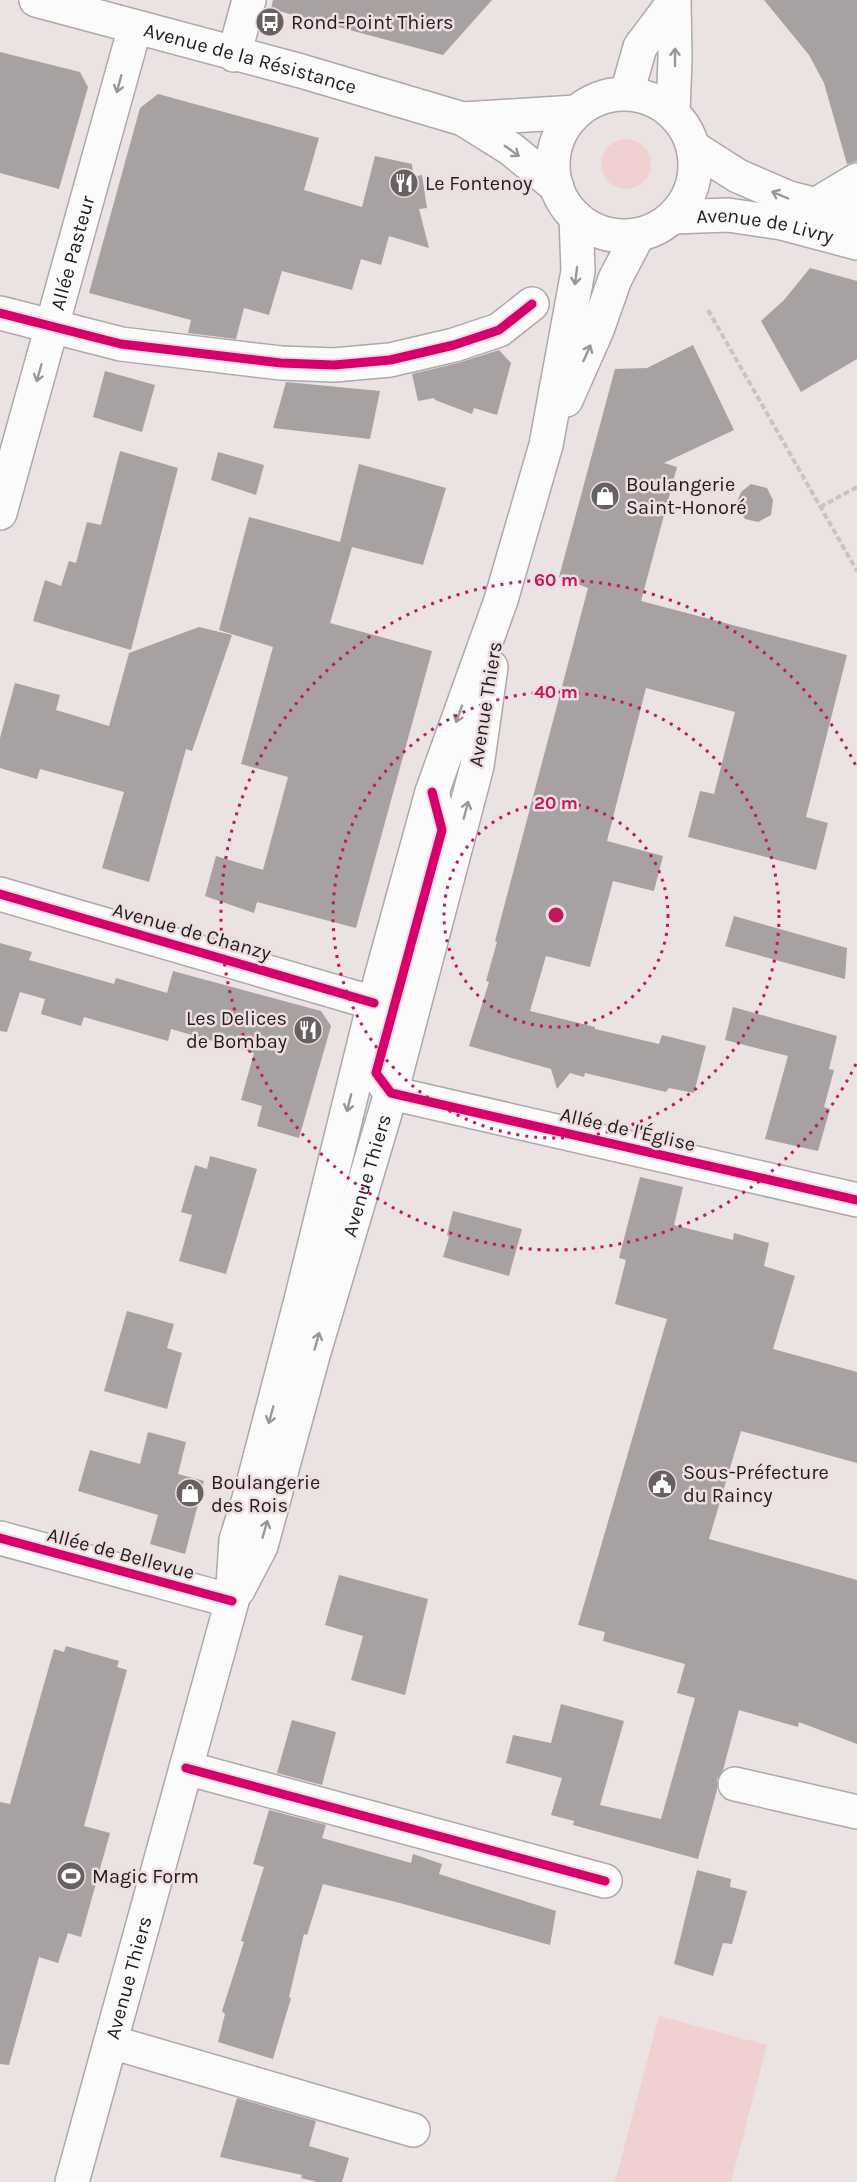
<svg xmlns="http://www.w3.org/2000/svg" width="857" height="2182" font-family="Karla,sans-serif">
	<rect width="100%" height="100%" fill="#ebe2e2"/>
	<!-- green -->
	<path fill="#f1d0d2" d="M601 164a25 25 0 1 1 50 0a25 25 0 1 1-50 0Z
		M659,2016L767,2045L731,2182H615Z"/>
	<!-- building -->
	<path fill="#a7a1a1" d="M273,0H492L443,55L271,9Z
		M764,0H857V161L847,164L824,83L809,55Z
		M0,52L80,72L88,87L59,189L0,173Z
		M158,94L319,138L304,190L362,207L375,156L412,164L413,177L422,175L427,208L419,209L429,248L389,236L381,265L361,259L352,290L282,271L269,315L244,308L236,339L188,333L191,320L89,293L140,108Z
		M810,268L857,281V359L801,392L761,321L784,300Z
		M693,345L734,430L664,463L677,467L641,601L847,655L806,817L828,823L816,870L688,837L700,791L714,794L735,712L646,688L607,841L663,856L654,891L613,881L590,967L546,956L530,1011L595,1027V1029L659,1044L662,1035L706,1046L694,1093L669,1088L666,1092L585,1073L584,1077L570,1073L557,1089L551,1069L469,1046L489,982L486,981L497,942L495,941L588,588L559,577L615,369L647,368Z
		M499,350L511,363L497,415L474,408L472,414L435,400L434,398L418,401L412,374L458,363Z
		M105,371L155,385L142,432L93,417Z
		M286,382L380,391L370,439L273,428Z
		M120,451L178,468L131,650L33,621L45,580L61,586L69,561L76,563L87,522L101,525Z
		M218,452L264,465L256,495L211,480Z
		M359,464L446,488L423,565L352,547L330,623L432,651L356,928L257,902L254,913L205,896L216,856L263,870L288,777L241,764L273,647L219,630L249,517L340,542Z
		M751,484L767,488L773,500L771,515L758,522L745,519L736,505L741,492Z
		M199,627L232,635L192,751L186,749L149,882L102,868L124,792L40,769L37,779L0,768V738L15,683L60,695L56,710L109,726L129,653Z
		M734,916L847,948L845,979L725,946Z
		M0,943L32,952L29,960L114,984L116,978L167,993L173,971L321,1011L331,1026L299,1138L257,1126L262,1106L241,1100L254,1053L171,1029L168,1041L84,1017L81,1026L41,1014L45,999L20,992L7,1032L0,1031Z
		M733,1007L837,1036L829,1069L834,1070L824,1107L830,1109L818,1151L765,1139L788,1056L725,1040Z
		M210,1156L257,1169L226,1274L179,1261L192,1215L181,1212L195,1165L207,1169Z
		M640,1177L683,1187L674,1225L733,1240L734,1233L769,1243L764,1266L795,1276L773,1349L857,1372V1463L741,1431L709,1539L857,1580V1744L799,1722L798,1727L739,1710L723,1770L717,1779V1790L698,1859L573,1825L574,1821L551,1815L562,1778L506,1763L513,1735L551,1743L561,1704L624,1721L600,1805L661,1819L695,1698L677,1693L685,1664L603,1641L605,1632L578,1625L667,1319L615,1304L626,1260L619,1258Z
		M453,1211L522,1229L509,1276L443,1257L449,1237L447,1235Z
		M127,1311L174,1324L167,1348L182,1353L167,1409L104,1391Z
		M148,1432L186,1442L178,1474L204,1481L185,1554L150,1544L158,1515L78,1491L90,1450L140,1464Z
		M339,1575L428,1599L405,1695L351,1680L363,1636L325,1625Z
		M66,1646L119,1661L117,1667L127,1670L84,1826L110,1833L81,1937L68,1933L58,1963L39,1957L9,2065L0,2064V1802L10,1804L54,1649L64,1652Z
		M292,1720L336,1732L322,1785L277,1773Z
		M269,1810L326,1825L322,1838L411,1863L413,1854L442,1864L439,1874L556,1911L550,1945L400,1903L323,1884L307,1935L304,1934L289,1997L291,1998L273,2059L218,2042L225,2014L222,2011L244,1942L241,1941L264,1867L253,1864Z
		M697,1870L731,1879L730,1887L747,1891L732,1944L723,1943L713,1976L674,1964Z
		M237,2098L316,2121L309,2146L349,2158L342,2182H317L301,2178L302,2175L220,2157Z"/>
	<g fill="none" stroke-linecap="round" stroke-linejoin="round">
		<!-- minor casing -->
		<g stroke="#aea8a8" stroke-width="36">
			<g id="minor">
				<path d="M234,55L249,0"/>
				<path d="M817,204L857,180"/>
				<path d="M0,313L121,344L281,363L334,365L390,360L454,345L499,330L532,304"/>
				<path id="s1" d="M0,513L135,27"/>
				<path d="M432,792L442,830L376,1073L391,1093L857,1200"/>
				<path d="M0,894L374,1003"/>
				<path d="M0,1538L232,1601"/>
				<path d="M186,1768L605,1881"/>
				<path d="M735,1784L857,1812"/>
				<path d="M111,2042L413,2130"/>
			</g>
		</g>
		<!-- major casing -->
		<g stroke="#aea8a8" stroke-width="36">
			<g id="major">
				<path id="s2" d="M36,0L301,71L463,119L511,149L557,187"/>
				<path d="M627,93L640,47L673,3"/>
				<circle cx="624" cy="165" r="71"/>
				<path d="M673,112L675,58L674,0"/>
				<path d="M463,119L576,112"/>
				<path d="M694,148L738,176L789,198L857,215"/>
				<path id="s3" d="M673,217L728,215L782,223L857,243"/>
				<path d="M566,400L597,330L615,279L638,235"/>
				<path id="s4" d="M238,1590L261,1546L314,1352L391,1093L477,766L491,667"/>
				<path id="s5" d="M72,2182L232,1601L236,1540L251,1492L301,1300L374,1003L432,792L501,600L546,445L578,271L576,217"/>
			</g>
		</g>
		<!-- path -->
		<path stroke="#c7c4c4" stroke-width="4" stroke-dasharray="6 3" stroke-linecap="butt" d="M708,310L857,571
			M820,507L857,487"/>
		<!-- minor -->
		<use href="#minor" stroke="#fcfbfb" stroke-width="33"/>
		<!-- major -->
		<use href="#major" stroke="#fcfbfb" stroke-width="33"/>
		<!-- cycleway casing -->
		<g stroke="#efdedf" stroke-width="13">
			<path id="cycleway" d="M0,313L121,344L281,363L334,365L390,360L454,345L499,330L532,304
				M432,792L442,830L376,1073L391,1093L857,1200
				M0,894L374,1003
				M0,1538L232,1601
				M186,1768L605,1881"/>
		</g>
		<!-- cycleway -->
		<use href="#cycleway" stroke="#d6006c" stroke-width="9"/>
	</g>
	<!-- one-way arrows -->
	<defs><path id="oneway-shaft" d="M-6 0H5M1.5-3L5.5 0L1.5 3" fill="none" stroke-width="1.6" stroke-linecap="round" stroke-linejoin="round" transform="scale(1.5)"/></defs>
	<g stroke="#9a9797">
		<use href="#oneway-shaft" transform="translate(675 57) rotate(-90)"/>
		<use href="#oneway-shaft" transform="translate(119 84) rotate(105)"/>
		<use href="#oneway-shaft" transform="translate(512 151) rotate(36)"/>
		<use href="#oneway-shaft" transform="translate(780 195) rotate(-157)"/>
		<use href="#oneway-shaft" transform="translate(576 276) rotate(97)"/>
		<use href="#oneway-shaft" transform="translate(587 353) rotate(-66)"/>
		<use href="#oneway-shaft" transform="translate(39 373) rotate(106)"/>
		<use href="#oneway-shaft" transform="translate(459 714) rotate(110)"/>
		<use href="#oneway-shaft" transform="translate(466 810) rotate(-75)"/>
		<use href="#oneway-shaft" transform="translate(349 1103) rotate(104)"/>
		<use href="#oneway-shaft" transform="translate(317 1341) rotate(-74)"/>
		<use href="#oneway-shaft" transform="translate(271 1415) rotate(105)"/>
		<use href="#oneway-shaft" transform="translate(265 1529) rotate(-74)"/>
	</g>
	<!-- distance rings -->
	<g fill="none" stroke="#c2185b" stroke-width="3" stroke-dasharray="3 6">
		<circle cx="556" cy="915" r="112"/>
		<circle cx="556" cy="915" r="223"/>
		<path d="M856 1064A335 335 0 1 1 856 766"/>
	</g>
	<!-- icons -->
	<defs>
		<g id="bus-disc" transform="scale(1.5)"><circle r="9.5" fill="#686161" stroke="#efdedf"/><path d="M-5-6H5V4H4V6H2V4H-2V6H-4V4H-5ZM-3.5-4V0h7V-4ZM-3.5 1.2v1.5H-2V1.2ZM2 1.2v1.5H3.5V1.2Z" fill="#fff"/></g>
		<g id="restaurant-disc" transform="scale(1.5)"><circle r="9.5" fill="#686161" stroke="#efdedf"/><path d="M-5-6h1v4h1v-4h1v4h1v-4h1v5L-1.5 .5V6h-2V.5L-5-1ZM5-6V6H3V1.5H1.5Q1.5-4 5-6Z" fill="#fff"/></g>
		<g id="shop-disc" transform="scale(1.5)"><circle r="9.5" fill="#686161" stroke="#efdedf"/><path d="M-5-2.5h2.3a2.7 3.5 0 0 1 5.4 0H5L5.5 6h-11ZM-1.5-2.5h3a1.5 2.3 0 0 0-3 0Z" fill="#fff"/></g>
		<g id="civic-disc" transform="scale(1.5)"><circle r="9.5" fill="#686161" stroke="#efdedf"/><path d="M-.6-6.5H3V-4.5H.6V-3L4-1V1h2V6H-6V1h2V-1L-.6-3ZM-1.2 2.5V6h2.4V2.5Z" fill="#fff"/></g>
		<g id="stadium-disc" transform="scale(1.5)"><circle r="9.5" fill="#686161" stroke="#efdedf"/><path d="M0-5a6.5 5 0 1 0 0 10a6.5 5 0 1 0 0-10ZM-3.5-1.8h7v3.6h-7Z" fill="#fff"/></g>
	</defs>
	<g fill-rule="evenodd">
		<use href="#bus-disc" x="270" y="22"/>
		<use href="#restaurant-disc" x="404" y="183"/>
		<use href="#shop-disc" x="605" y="496"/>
		<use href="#restaurant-disc" x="308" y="1030"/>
		<use href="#civic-disc" x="662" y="1484"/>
		<use href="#shop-disc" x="190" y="1493"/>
		<use href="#stadium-disc" x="71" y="1876"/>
	</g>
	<g text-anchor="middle" stroke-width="5" stroke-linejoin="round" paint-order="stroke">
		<!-- poi labels -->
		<g font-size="20" fill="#221c1c" stroke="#efdedf" text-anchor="start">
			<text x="291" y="29">Rond-Point Thiers</text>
			<text x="425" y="190">Le Fontenoy</text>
			<text x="626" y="491">Boulangerie<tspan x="626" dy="23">Saint-Honoré</tspan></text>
			<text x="287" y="1025" text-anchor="end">Les Delices<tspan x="287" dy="23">de Bombay</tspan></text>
			<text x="683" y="1479">Sous-Préfecture<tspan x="683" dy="23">du Raincy</tspan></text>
			<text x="211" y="1489">Boulangerie<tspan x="211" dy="23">des Rois</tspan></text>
			<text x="92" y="1883">Magic Form</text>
		</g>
		<!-- street labels -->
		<g font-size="20" fill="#221c1c" stroke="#efdedf">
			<text dy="7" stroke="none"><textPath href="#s2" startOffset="222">Avenue de la Résistance</textPath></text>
			<text dy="7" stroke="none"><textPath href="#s3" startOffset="93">Avenue de Livry</textPath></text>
			<text dy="7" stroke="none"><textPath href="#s1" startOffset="270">Allée Pasteur</textPath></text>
			<text transform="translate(485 704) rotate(-81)" y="7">Avenue Thiers</text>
			<text transform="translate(192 931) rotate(16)" y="7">Avenue de Chanzy</text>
			<text transform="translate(628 1129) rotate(13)" y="7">Allée de l'Église</text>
			<text dy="7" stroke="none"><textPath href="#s4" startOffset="435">Avenue Thiers</textPath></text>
			<text transform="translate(121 1553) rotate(15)" y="7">Allée de Bellevue</text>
			<text dy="7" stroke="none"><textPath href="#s5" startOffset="212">Avenue Thiers</textPath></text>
		</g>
	</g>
	<circle cx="556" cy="915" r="9" fill="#c2185b" stroke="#efdedf" stroke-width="3"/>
	<g font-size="18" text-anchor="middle" font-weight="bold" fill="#c2185b" stroke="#efdedf" stroke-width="5" stroke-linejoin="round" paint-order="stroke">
		<text x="556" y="586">60 m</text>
		<text x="556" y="698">40 m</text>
		<text x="556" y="809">20 m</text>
	</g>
</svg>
